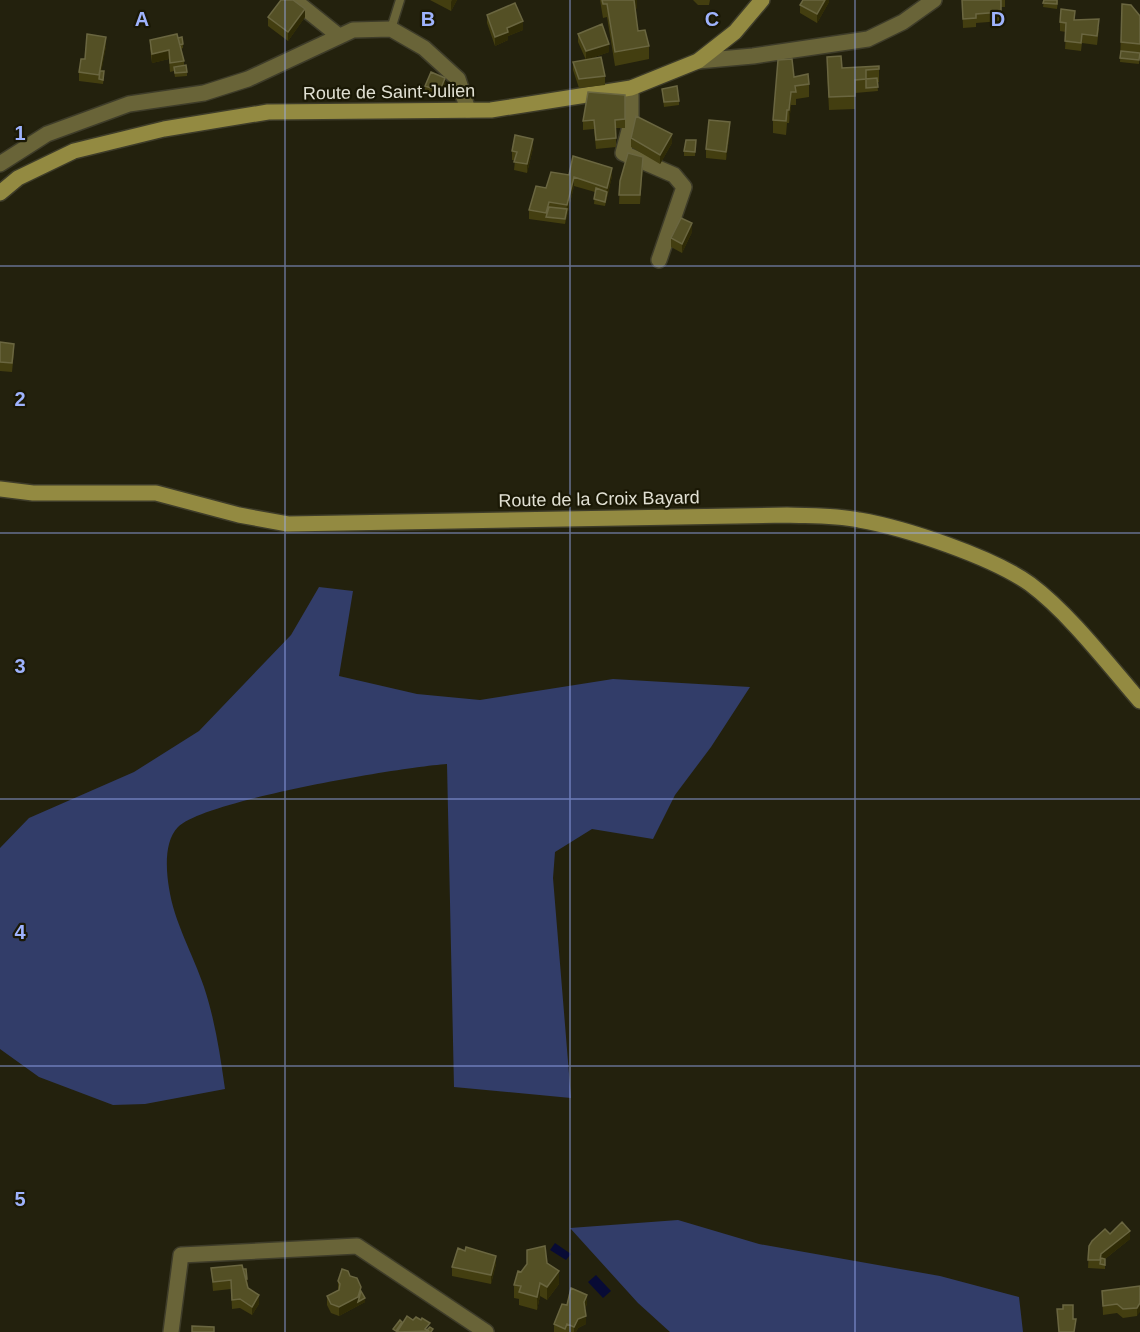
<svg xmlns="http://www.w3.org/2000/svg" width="1140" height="1332" font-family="Helvetica,sans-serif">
	<rect width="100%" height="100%" fill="#23210d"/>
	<!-- green -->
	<path fill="#323d69" d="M319,587L353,591L339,676L417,694L480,700L613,679L750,687L711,747L675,795L653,839L592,829L555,852L553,878L571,1098L454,1087L447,764C402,767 205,800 178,827C164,841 166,870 169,888C174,922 193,954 204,987C215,1020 220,1054 225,1089L145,1104L113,1105L39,1077L0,1049V848L29,818L134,772L199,731L291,635Z
		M678,1220L759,1244L940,1276L1019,1297L1023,1332H670L638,1303L570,1228Z"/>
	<!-- water -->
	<path fill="#080b35" d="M555,1243L571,1254L566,1260L550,1250Z
		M596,1275L611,1291L603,1298L588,1282Z"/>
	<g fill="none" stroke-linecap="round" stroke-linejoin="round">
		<!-- service casing -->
		<g stroke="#3e3c29" stroke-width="11">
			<path id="service" d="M391,29L400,0"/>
		</g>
		<!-- minor casing -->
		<g stroke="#3e3c29" stroke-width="18">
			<path id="minor" d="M294,0L339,36
				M698,61L753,56L868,39L903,22L934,0
				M631,88V123L623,153L674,175L684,187L659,260
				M0,164L47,134L129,104L204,93L248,79L353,30L391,29L424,48L458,79L468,110
				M171,1332L181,1255L357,1246L486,1332"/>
		</g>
		<!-- secondary casing -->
		<g stroke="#3e3c29" stroke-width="18">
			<path id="secondary" d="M0,193L18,178L74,151L164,129L268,112L491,110L631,88L698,61L735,32L762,0
				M0,489L33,493H156L239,515L288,524L787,515C811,516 835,515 859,520C906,528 992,557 1030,584C1069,613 1108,664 1140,701"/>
		</g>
		<!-- service -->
		<use href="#service" stroke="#696438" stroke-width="8"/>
		<!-- minor -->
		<use href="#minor" stroke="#696438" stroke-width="15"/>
		<!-- secondary -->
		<use href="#secondary" stroke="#938a41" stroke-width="15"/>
	</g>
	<!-- wall -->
	<path fill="#433e10" d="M430,0H457L451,11Z
		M600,0H637V8L635,9L638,31L649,46V59L615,66L607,17L603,18Z
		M693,0H710L709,5H698Z
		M829,0V2L817,23L800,13V5Z
		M962,0H1005V7H1001V21L976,23V27L963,28Z
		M1044,0H1058L1057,9L1043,7Z
		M1122,4L1140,16V54L1139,64L1120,62Z
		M487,15L523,30L508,36V40L495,46L487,23Z
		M268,17H305L288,41L268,26Z
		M1075,20L1099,28L1097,45L1082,43L1081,51L1065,49L1066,32L1060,31V22Z
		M578,34L609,52L586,60L578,42Z
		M178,38L183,44V48L181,49L184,61V65L187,72V76L175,77L174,71L170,72L169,59L152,63L150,48V40Z
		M106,46L101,71L104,76L103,84L79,81V72L85,59Z
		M573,62L605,76V85L579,88L573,70Z
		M879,66V82H877L878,91L855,93V109L829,110L827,70L842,68Z
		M794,77L809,84V97L796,99V105H791L789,123H787L786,135L773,133V120Z
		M445,83L440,96L425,91V86Z
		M662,89L679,101V105L664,107Z
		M625,95V128H616V147L596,149L594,129L583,130V121Z
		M730,131L726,160L706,158V149Z
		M631,138L672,143L660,164L631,147Z
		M696,140L695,156H684V151Z
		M533,148L527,173L514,170L515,160H512V151Z
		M643,165L640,204H619L620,181Z
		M569,175L612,176L605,206L594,204L595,192L574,186L565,224L529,219V210L546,188Z
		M692,232L682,253L671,247V238Z
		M0,342L14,352L12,372L0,371Z
		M1110,1234L1130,1239L1105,1259V1269L1088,1268L1089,1246Z
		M547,1263L559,1284L547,1300L540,1296L537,1310L519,1305V1299L514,1298V1285L521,1272Z
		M496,1264L491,1284L452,1276V1267Z
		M211,1268L246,1269L248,1288L259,1304L252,1315L240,1308L232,1309L231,1289L213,1291Z
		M350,1275L361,1291L365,1302L339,1316L331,1313L327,1305V1296L338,1290V1281Z
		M1140,1286L1137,1316L1123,1318L1117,1313L1103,1315L1102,1291Z
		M587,1304L585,1308L586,1324L578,1328L576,1332H554V1324L567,1305Z"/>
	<!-- shaded-wall -->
	<path fill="#2f2b06" d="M452,0H457L451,11V2Z
		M634,0H637V8L634,9Z
		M825,0H829V2L817,23V14Z
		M305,9V17L288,41V32Z
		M523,21V30L508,36V40L495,46V37L507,28Z
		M106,37V46L100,80L99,79Z
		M609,44V52L586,60V51Z
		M169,50V59L152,63V54Z
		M445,78V83L440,96V91Z
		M791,92V105L789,123V110Z
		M730,122V131L726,160V152Z
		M672,134V143L660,164V155Z
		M533,139V148L527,173V164Z
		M612,168V176L605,206L607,188Z
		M574,177V186L565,224L567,205Z
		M692,223V232L682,253V244Z
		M1130,1231V1239L1101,1262V1254Z
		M496,1256V1264L491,1284V1275Z
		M559,1271V1284L547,1300V1287Z
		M540,1283V1296L537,1310V1297Z
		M361,1287V1295L365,1298V1302L339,1316V1307Z
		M259,1295V1304L252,1315V1307Z
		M587,1295V1304L584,1310V1302Z
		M1140,1303V1312L1137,1316V1308Z
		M586,1316V1324L578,1328L576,1332H574V1327L578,1319Z"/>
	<!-- building -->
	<path fill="#545025" stroke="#6a6640" stroke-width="1.5" d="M281,0H293L305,9L288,32L268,17Z
		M602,0H634L638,31L645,30L649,46L615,52L607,4H603Z
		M803,0H825L817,14L800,5Z
		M962,0H1001V12L976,14V18L963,19Z
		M1044,0H1057V4L1043,3Z
		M515,3L523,21L507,28L508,32L495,37L487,15Z
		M1122,4L1131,5L1140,16V44L1121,42Z
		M1061,9L1075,11L1074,20L1099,19L1097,36L1082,34L1081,43L1065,41L1066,23L1060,22Z
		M602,24L609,44L586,51L578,34Z
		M87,34L106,37L99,75L79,72L81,59H85Z
		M177,34L184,61L170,63L169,50L152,54L150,40Z
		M182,37L183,44L180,45L178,38Z
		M1121,51L1140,53L1139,60L1120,58Z
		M841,56L842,68L879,66V69L866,70V79L855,80V96L829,97L827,57Z
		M601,57L605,76L579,79L573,62Z
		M792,59L794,77L808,74L809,84L795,86L796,92H791L789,110H787L786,121L773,120L778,60Z
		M186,65L187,72L175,73L174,67Z
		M100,71H104L103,80L99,79Z
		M431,72L445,78L440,91L425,86Z
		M877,78L878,87L866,88V79Z
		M677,86L679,101L664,102L662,89Z
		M588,92L625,95V119L615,120L616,138L596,140L594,120L583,121Z
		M636,116L672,134L660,155L631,138Z
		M709,120L730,122L726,152L706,149Z
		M515,135L533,139L527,164L514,162L517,152L512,151Z
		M686,140H696L695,152L684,151Z
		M628,153L643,157L640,195H619L620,181Z
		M573,156L612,168L607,188L574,177L567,205L549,202L546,213L529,210L536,186L546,188L551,172L569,175Z
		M596,188L607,192L605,202L594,199Z
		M549,207L567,209L565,219L546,217Z
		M681,218L692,223L682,244L671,238Z
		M0,342L14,344L12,363L0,362Z
		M1122,1222L1130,1231L1101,1254L1100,1260H1088L1089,1246L1092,1241L1105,1229L1110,1234Z
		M545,1246L547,1263L559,1271L547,1287L540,1283L537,1297L519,1292L521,1286L514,1285L518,1271L521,1272L527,1264V1250Z
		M466,1247L496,1256L491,1275L452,1267L458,1248L465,1251Z
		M1101,1258L1105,1259V1265L1100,1264Z
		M242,1265L248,1288L259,1295L252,1307L240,1299L232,1300L231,1280L213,1282L211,1268Z
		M243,1269H246L247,1279H246Z
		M342,1269L348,1271L350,1276L357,1278L361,1287L358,1297L339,1307L331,1304L327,1296L339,1290L340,1284L338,1281Z
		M1140,1286V1303L1137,1308L1123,1309L1117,1304L1103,1306L1102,1291Z
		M571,1288L587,1295L584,1302L586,1316L578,1319L574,1327L567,1324L565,1329L554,1324L562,1304L567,1305Z
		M361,1291L365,1298L358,1302Z
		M1063,1305H1073V1319H1076L1074,1332H1059L1057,1309H1063Z
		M407,1316L413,1320L416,1317L421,1320L422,1318L430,1323L425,1329L429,1331L397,1332Z
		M400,1320L402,1322L396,1331L393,1329Z
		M192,1326L214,1327V1332H192Z
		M430,1327L433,1329L431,1332H429L427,1330Z"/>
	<!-- grid -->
	<path fill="none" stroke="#9fb3fd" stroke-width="1.5" stroke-opacity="0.55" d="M285,0V1332M570,0V1332M855,0V1332M0,266H1140M0,533H1140M0,799H1140M0,1066H1140"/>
	<g text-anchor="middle" stroke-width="4.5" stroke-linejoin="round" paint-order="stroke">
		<!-- street labels -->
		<g font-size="18" fill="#e1e0d3" stroke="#1a1805">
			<text transform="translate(389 92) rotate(-1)" y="6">Route de Saint-Julien</text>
			<text transform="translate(599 499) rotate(-1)" y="6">Route de la Croix Bayard</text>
		</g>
	</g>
	<g font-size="20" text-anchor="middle" font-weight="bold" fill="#9fb3fd" stroke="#1a1805" stroke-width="4.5" stroke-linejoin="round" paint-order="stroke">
		<text x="142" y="26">A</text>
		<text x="428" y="26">B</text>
		<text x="712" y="26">C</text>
		<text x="998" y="26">D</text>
		<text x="20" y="140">1</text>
		<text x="20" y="406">2</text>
		<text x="20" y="673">3</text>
		<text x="20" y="939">4</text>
		<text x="20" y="1206">5</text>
	</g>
</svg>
